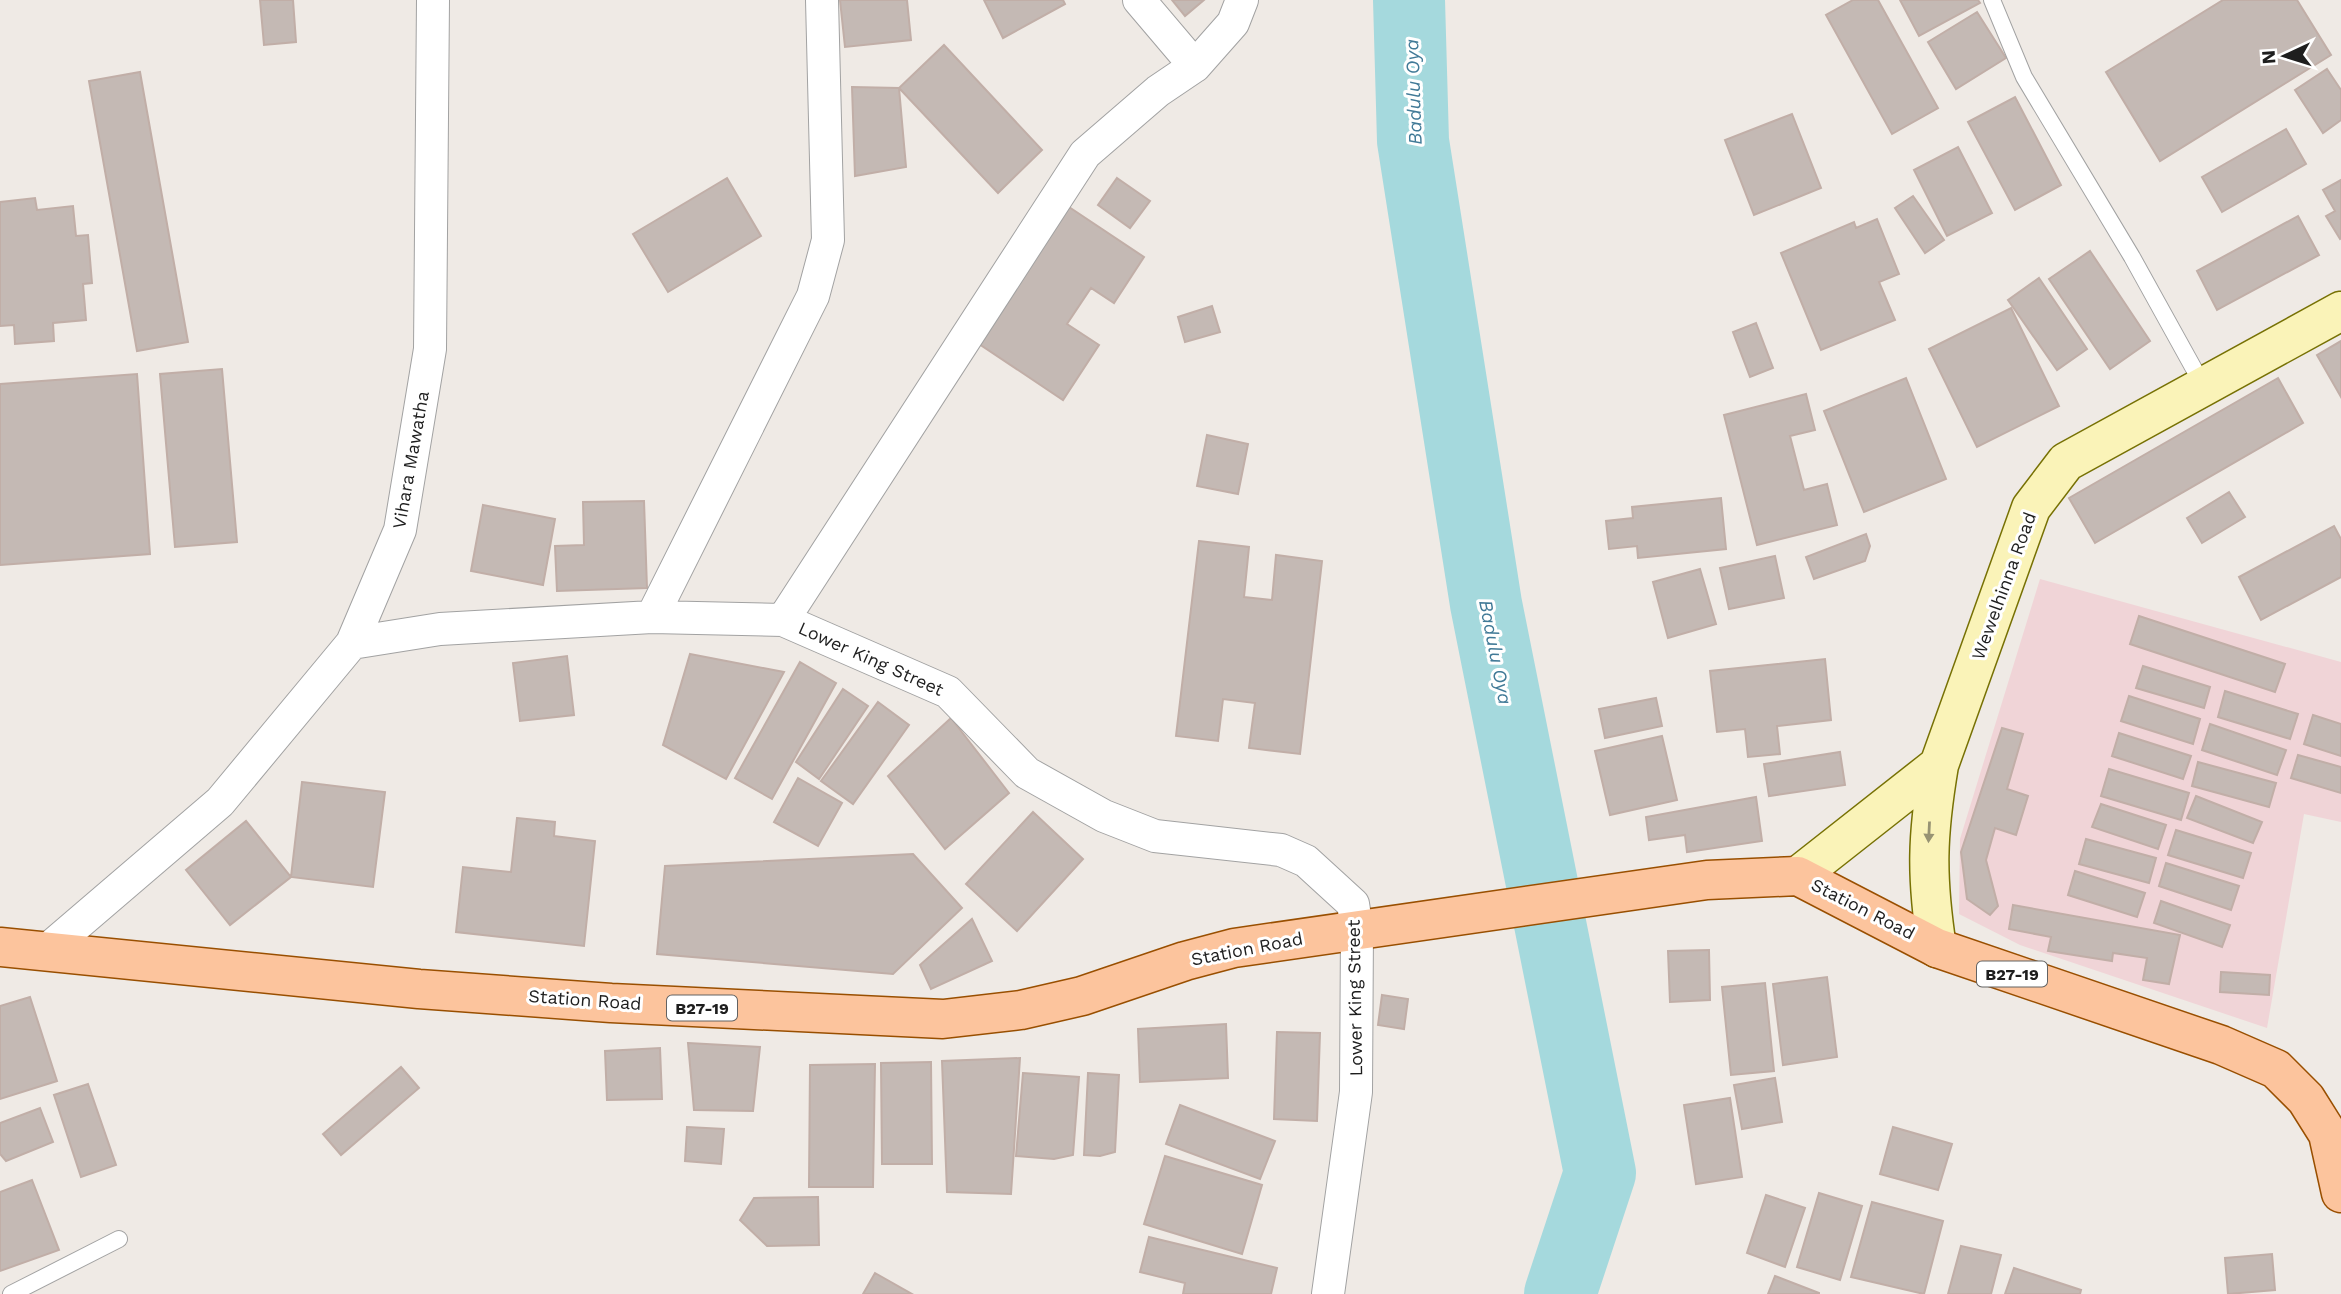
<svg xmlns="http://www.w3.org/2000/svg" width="2341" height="1294" font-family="'Work Sans',sans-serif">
	<rect width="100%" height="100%" fill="#efeae5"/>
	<!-- commercial -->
	<path fill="#f0d4d7" d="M2040,579L2341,662V822L2304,814L2267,1028L2020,945L1959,914L1960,839Z"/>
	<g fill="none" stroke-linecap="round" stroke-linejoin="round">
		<!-- river -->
		<path stroke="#a5d9dd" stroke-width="72" d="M1409,0L1413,141L1486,604L1600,1173L1560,1294"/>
	</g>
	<!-- building -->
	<path fill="#c4b9b4" stroke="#c1aea7" stroke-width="2" d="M260,0H293L296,42L264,45Z
		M840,0H907L911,40L845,47Z
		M984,0H1063L1065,4L1003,38Z
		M1172,0H1204L1185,16Z
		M1853,0H1878L1938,108L1892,134L1826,15Z
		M1900,0H1978L1980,3L1919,36Z
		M2223,0H2297L2331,55L2160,161L2106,72Z
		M1977,12L2006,58L1956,89L1928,42Z
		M944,45L1042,150L998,193L899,88Z
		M2327,69L2341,90V120L2323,133L2295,90Z
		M140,72L188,342L137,351L89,81Z
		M852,87L899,88L906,167L855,176Z
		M2015,97L2061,185L2015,210L1968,122Z
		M1792,114L1821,188L1754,215L1725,140Z
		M2286,129L2306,164L2222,212L2202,177Z
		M1958,147L1992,213L1947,236L1914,170Z
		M727,178L761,236L668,292L633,234Z
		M1117,178L1150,201L1130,228L1098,205Z
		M2341,180V238L2340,239L2326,216L2335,211L2323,190Z
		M1913,196L1944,240L1925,253L1895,208Z
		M35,198L37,210L73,206L76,236L88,235L92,283L83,284L86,320L53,323L54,341L15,344L14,325L0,326V202Z
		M1066,205L1144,257L1114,303L1091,288L1067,324L1099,345L1063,400L976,342Z
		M2298,216L2319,255L2217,310L2197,271Z
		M1877,219L1899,274L1879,282L1895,320L1821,350L1781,253L1854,222L1856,228Z
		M2090,251L2150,341L2110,369L2049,279Z
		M2039,278L2087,349L2057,370L2008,300Z
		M1212,306L1220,332L1185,342L1178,317Z
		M2011,308L2059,406L1977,447L1929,349Z
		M1756,323L1773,368L1750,377L1733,332Z
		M2341,341V397L2317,355Z
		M222,369L237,542L175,547L160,374Z
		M137,374L150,554L0,565V384Z
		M1906,378L1946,479L1864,512L1824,411Z
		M2278,378L2303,423L2095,543L2069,498Z
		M1806,394L1815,430L1790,436L1804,490L1827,484L1837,525L1757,545L1724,415Z
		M1207,435L1248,444L1238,494L1197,486Z
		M2229,492L2245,517L2202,543L2187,518Z
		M1721,498L1726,549L1638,558L1637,546L1609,549L1606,521L1633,518L1632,507Z
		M644,501L647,588L557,591L555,546L584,545L583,502Z
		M483,505L555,519L543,585L471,571Z
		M2334,526L2341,539V577L2261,620L2239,577Z
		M1866,534L1870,546L1865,561L1814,579L1806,557Z
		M1199,541L1249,547L1244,597L1272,600L1276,555L1322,561L1300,754L1249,748L1255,703L1223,699L1218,741L1176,736Z
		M1775,556L1784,598L1729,609L1720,568Z
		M1700,569L1716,624L1668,638L1653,582Z
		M2139,616L2285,664L2275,692L2130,644Z
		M690,654L784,672L726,779L663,745Z
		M567,656L574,715L520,721L513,663Z
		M1825,659L1831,720L1777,726L1780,754L1748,757L1745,729L1717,732L1710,671Z
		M800,662L836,683L772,799L735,778Z
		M2143,666L2210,687L2204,708L2136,688Z
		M843,689L868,706L819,779L796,762Z
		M2225,691L2298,714L2290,739L2218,717Z
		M2129,696L2200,719L2193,744L2121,721Z
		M1656,698L1662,726L1605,738L1599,709Z
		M878,702L909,725L853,804L821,781Z
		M2313,715L2341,724V756L2304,744Z
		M951,718L1009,793L945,849L888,776Z
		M2210,724L2286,750L2277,775L2202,750Z
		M2002,728L2023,734L2007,789L2028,796L2016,835L1995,828L1986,860L1998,906L1990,915L1967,899L1961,852Z
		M2119,733L2191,756L2183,779L2112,756Z
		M1662,736L1677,800L1610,815L1595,751Z
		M1840,752L1845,785L1769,796L1764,764Z
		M2298,755L2341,767V793L2291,778Z
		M2198,762L2276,783L2269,807L2192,786Z
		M2109,769L2189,793L2181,820L2101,796Z
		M798,778L842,803L818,846L774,822Z
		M302,782L385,792L373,887L291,877Z
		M2196,796L2262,822L2253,843L2187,818Z
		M1756,797L1762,841L1687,852L1685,835L1649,840L1646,817Z
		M2101,804L2166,825L2158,849L2092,827Z
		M1033,812L1083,859L1017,931L966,884Z
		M517,818L555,822L554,836L595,841L584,946L456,932L463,867L511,872Z
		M246,821L291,877L230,925L186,870Z
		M2176,830L2251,853L2243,878L2168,855Z
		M2086,839L2156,858L2149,883L2079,864Z
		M913,854L962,908L893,974L657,954L665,866Z
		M2166,863L2239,886L2231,910L2159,886Z
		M2075,871L2145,893L2137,917L2068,895Z
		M2161,901L2230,925L2222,947L2154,923Z
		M2013,905L2180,935L2169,984L2143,980L2147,958L2113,953L2112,961L2048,951L2051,937L2009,929Z
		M972,919L992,961L931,989L920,965Z
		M1709,950L1710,1000L1670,1002L1668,951Z
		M2221,972L2270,975L2269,995L2220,992Z
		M1827,977L1837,1057L1783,1065L1773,984Z
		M1765,983L1774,1071L1731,1075L1722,987Z
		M1382,995L1408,999L1404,1029L1378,1025Z
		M30,997L57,1081L0,1099V1006Z
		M1226,1024L1228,1078L1140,1082L1138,1029Z
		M1277,1032L1320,1033L1317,1121L1274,1119Z
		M688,1043L760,1047L753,1111L694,1110Z
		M660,1048L662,1099L607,1100L605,1051Z
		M1020,1058L1011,1194L947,1192L942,1061Z
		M931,1062L932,1164H882L881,1063Z
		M875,1064L873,1187H809L810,1065Z
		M401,1067L419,1088L341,1155L323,1134Z
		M1023,1073L1079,1077L1073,1155L1054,1159L1016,1156Z
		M1088,1073L1119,1075L1115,1152L1100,1156L1084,1155Z
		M1775,1078L1782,1122L1742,1129L1734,1085Z
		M88,1084L116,1165L81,1177L54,1095Z
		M1730,1098L1742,1177L1696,1184L1684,1105Z
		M1180,1105L1275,1141L1260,1179L1166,1144Z
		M40,1108L53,1142L6,1161L0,1154V1123Z
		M687,1127L724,1129L721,1164L685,1161Z
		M1893,1127L1952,1144L1938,1190L1880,1174Z
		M1165,1156L1262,1185L1242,1254L1144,1224Z
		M32,1180L59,1250L0,1271V1192Z
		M1819,1193L1862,1206L1840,1280L1797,1267Z
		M1766,1195L1805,1208L1785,1267L1747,1253Z
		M818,1197L819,1245L767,1246L740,1220L754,1198Z
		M1872,1202L1943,1221L1924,1294L1851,1277Z
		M1149,1237L1277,1268L1271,1294H1183L1185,1283L1140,1272Z
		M1961,1246L2001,1255L1991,1294H1948Z
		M2272,1254L2275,1290L2228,1294L2225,1258Z
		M2014,1268L2081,1290L2080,1294H2005Z
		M875,1273L912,1294H863Z
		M1775,1276L1819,1293V1294H1768Z"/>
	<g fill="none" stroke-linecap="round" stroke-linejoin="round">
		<!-- lane casing -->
		<g stroke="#a2a2a2" stroke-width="18">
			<path id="lane" d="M1992,0L2024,77L2132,257L2204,387
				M11,1294L119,1239"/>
		</g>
		<!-- street casing -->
		<g stroke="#a2a2a2" stroke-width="34">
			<path id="street" d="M1139,0L1195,66
				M652,617L813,296L828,240L822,0
				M783,620L1085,154L1158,91L1195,66L1233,23L1242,0
				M352,643L440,629L652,617L783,620L948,692L1027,773L1104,816L1155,836L1281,850L1306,861L1353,904L1357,929L1356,1092L1328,1294
				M46,951L220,802L352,643L400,530L430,349L433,0"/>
		</g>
		<!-- secondary casing -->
		<g stroke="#777104" stroke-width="41">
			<path id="secondary" d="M1798,876L1939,765L2031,508L2066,462L2341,311
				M1937,948C1926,876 1927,836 1939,765"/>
		</g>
		<!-- primary casing -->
		<g stroke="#994f00" stroke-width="41">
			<path id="primary" d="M0,947L419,989L611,1003L943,1019L1021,1010L1082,996L1185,961L1234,948L1707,880L1798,876L1937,948L2221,1045L2276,1069L2306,1099L2328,1134L2341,1193"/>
		</g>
		<!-- lane -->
		<use href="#lane" stroke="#fff" stroke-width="16"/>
		<!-- street -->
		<use href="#street" stroke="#fff" stroke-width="32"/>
		<!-- secondary -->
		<use href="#secondary" stroke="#faf3b8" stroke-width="38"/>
		<!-- primary -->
		<use href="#primary" stroke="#fcc49d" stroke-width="38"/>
	</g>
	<!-- one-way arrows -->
	<defs><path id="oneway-solid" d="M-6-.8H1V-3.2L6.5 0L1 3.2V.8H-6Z" transform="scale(1.75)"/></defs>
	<use fill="#979373" href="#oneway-solid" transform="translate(1929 832) rotate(93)"/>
	<g text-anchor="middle" stroke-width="6" stroke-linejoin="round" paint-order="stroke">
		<!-- shield labels -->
		<g fill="#fff" stroke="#626262" stroke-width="2">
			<rect x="1977" y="961.5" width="70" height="25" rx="5"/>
			<rect x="667" y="995.5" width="70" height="25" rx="5"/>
		</g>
		<g font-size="16" font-weight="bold" fill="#1e1e1e">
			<text x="2012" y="980">B27-19</text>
			<text x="702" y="1014">B27-19</text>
		</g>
		<!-- street labels -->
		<g font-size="18" fill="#1e1e1e" stroke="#fff">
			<text transform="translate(411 460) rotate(-80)" y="6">Vihara Mawatha</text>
			<text transform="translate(2004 586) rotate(-70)" y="6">Wewelhinna Road</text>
			<text transform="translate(871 659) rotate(24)" y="6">Lower King Street</text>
			<text transform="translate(1863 909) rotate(27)" y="6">Station Road</text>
			<text transform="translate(1247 949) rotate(-11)" y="6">Station Road</text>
			<text transform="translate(1355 998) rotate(-91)" y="6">Lower King Street</text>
			<text transform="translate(585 1000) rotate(4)" y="6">Station Road</text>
		</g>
		<!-- water labels -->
		<g font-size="19" font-style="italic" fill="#417a97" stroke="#fff">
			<text transform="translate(1413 92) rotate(-92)" y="7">Badulu Oya</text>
			<text transform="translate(1496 652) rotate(79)" y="7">Badulu Oya</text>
		</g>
	</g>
	<!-- north arrow -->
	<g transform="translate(2285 56) rotate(266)" stroke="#ffffff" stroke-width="5" paint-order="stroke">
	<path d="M0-5L12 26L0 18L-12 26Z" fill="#1e1e1e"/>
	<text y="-10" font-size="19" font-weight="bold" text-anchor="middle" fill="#1e1e1e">N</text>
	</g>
</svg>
